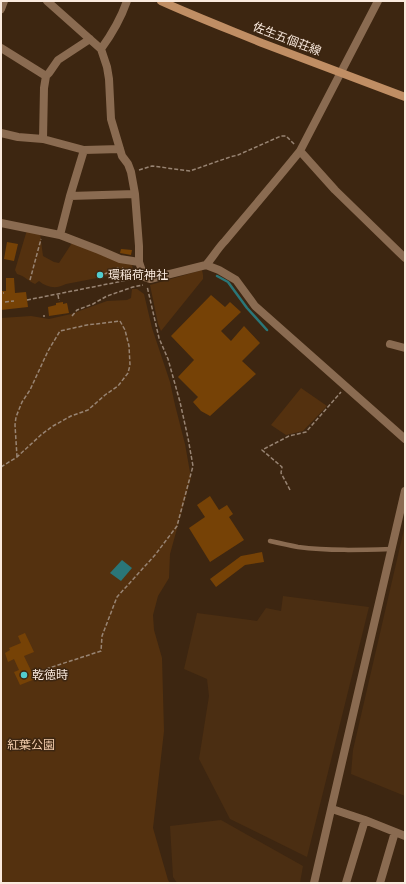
<svg xmlns="http://www.w3.org/2000/svg" width="406" height="884" font-family="Lato,'Noto Sans JP',sans-serif">
	<rect width="100%" height="100%" fill="#3d2611"/>
	<!-- built -->
	<path fill="#4b2e12" d="M405,525V796L351,774L353,750Z
		M283,596L369,607L307,857L230,819L199,759L209,696L207,679L184,669L197,613L257,621L266,608L281,611Z
		M221,820L303,866L300,883H177L173,877L170,826Z"/>
	<!-- green -->
	<path fill="#54310f" d="M27,230L40,233L43,256L54,262L59,263L72,243L132,263L133,272L123,275L118,274L66,284C57,289 47,288 39,281L35,284C28,281 25,276 17,274L15,270Z
		M202,270L203,275V279L161,331L158,324L150,285Z
		M132,289H137L144,294L152,328L170,382L175,405L185,444L191,478L170,554L169,578L158,596L153,615L154,630L162,658L164,731L153,828L168,880L170,883H1V318L31,316L49,319L71,314L107,301L127,300L131,298Z
		M301,388L327,406L303,431L286,435L271,425Z"/>
	<!-- water -->
	<path fill="#2a7678" d="M122,560L132,568L121,581L110,573Z"/>
	<g fill="none" stroke-linecap="round" stroke-linejoin="round">
		<!-- stream -->
		<path stroke="#2a7678" stroke-width="2.5" d="M217,276L228,282L247,308L267,330"/>
	</g>
	<!-- building -->
	<path fill="#764206" d="M7,242L18,244L14,261L4,259Z
		M121,249L132,250L131,255L120,253Z
		M6,278H14L15,293L26,292L28,307L1,310V291H6Z
		M211,295L225,307L230,302L241,312L221,331L231,341L244,326L260,343L242,361L256,374L210,416L201,411L193,402L198,397L178,377L194,360L171,336Z
		M63,302V304L67,303L69,313L49,316L48,307L56,305V303Z
		M210,496L219,510L227,505L233,514L229,517L244,540L210,562L189,528L205,517L197,505Z
		M262,552L264,562L245,565L216,587L210,579L241,556Z
		M25,633L34,652L24,656L35,679L20,685L14,672L19,670L14,659L8,662L5,653L10,650L9,648L21,643L18,636Z"/>
	<g fill="none" stroke-linecap="round" stroke-linejoin="round">
		<!-- path -->
		<path stroke="#988473" stroke-width="1.5" stroke-dasharray="4 2" stroke-linecap="butt" d="M139,170L152,166L190,171L230,157L238,155L281,136H286L295,145
			M122,268L124,269L127,280
			M104,274L113,271L119,267
			M30,280L41,239
			M3,293H4
			M58,295L59,301
			M27,300L138,278
			M5,302L14,301
			M44,315V317
			M72,316L77,310L93,304L107,296L133,287L143,285
			M1,467L17,457L42,434L53,426L71,416L88,410L105,395L118,386L128,373L130,365L129,346L125,330L120,321L87,325L60,331L48,351L30,390L22,402L16,417L15,425L17,457
			M290,490L281,473L282,467L262,450L289,436L306,432L341,392
			M46,669L101,651L102,636L117,597L155,555L177,526L193,466L188,438L180,402L168,359L159,338L147,286"/>
		<!-- service -->
		<path stroke="#8a6b51" stroke-width="4.5" d="M270,541C279,543 288,545 298,547C329,551 360,550 392,549"/>
		<!-- minor -->
		<path stroke="#8a6b51" stroke-width="8" d="M47,1L101,49L107,67L109,79L111,119L122,156L128,164L131,172L135,194L139,246V262L144,277L150,279L206,265L219,270L236,280L255,306L405,439
			M1,9L4,1
			M1,48L46,76L49,73L58,60L90,39
			M101,49C112,34 121,18 127,1
			M1,133L18,137L43,139L84,150L120,149
			M43,139L44,88L46,76
			M84,150L70,196L135,194
			M300,151L335,190L405,258
			M1,223L60,235L99,250L120,259L139,262
			M60,235L70,196
			M206,265C213,257 218,248 225,241C250,211 275,182 300,151L378,1
			M390,344L405,348
			M332,809L365,820L405,836
			M346,883L365,820
			M380,883L395,832"/>
		<!-- tertiary -->
		<path stroke="#8a6b51" stroke-width="8" d="M314,883L358,693L405,491"/>
		<!-- secondary -->
		<path stroke="#c08e64" stroke-width="8" d="M161,1C194,16 228,29 262,43C310,61 357,79 405,97"/>
	</g>
	<!-- markers -->
	<g fill="#52cdcf" stroke="#3d2611" stroke-width="1.5">
		<circle cx="100" cy="275" r="4"/>
		<circle cx="24" cy="675" r="4"/>
	</g>
	<g text-anchor="middle" stroke-width="3" stroke-linejoin="round" paint-order="stroke">
		<!-- street labels -->
		<g font-size="12" fill="#faeade" stroke="#3d2611">
			<text transform="translate(287 39) rotate(21)" y="4">佐生五個荘線</text>
		</g>
		<!-- poi labels -->
		<g font-size="12" fill="#faeade" stroke="#3d2611" text-anchor="start">
			<text x="108" y="279">環稲荷神社</text>
			<text x="32" y="679">乾徳時</text>
		</g>
		<!-- park labels -->
		<g font-size="12" fill="#f1cbab" stroke="#3d2611">
			<text x="31" y="749">紅葉公園</text>
		</g>
	</g>
	<!-- border -->
	<rect width="406" height="884" fill="none" stroke="#faeade" stroke-width="4"/>
</svg>
